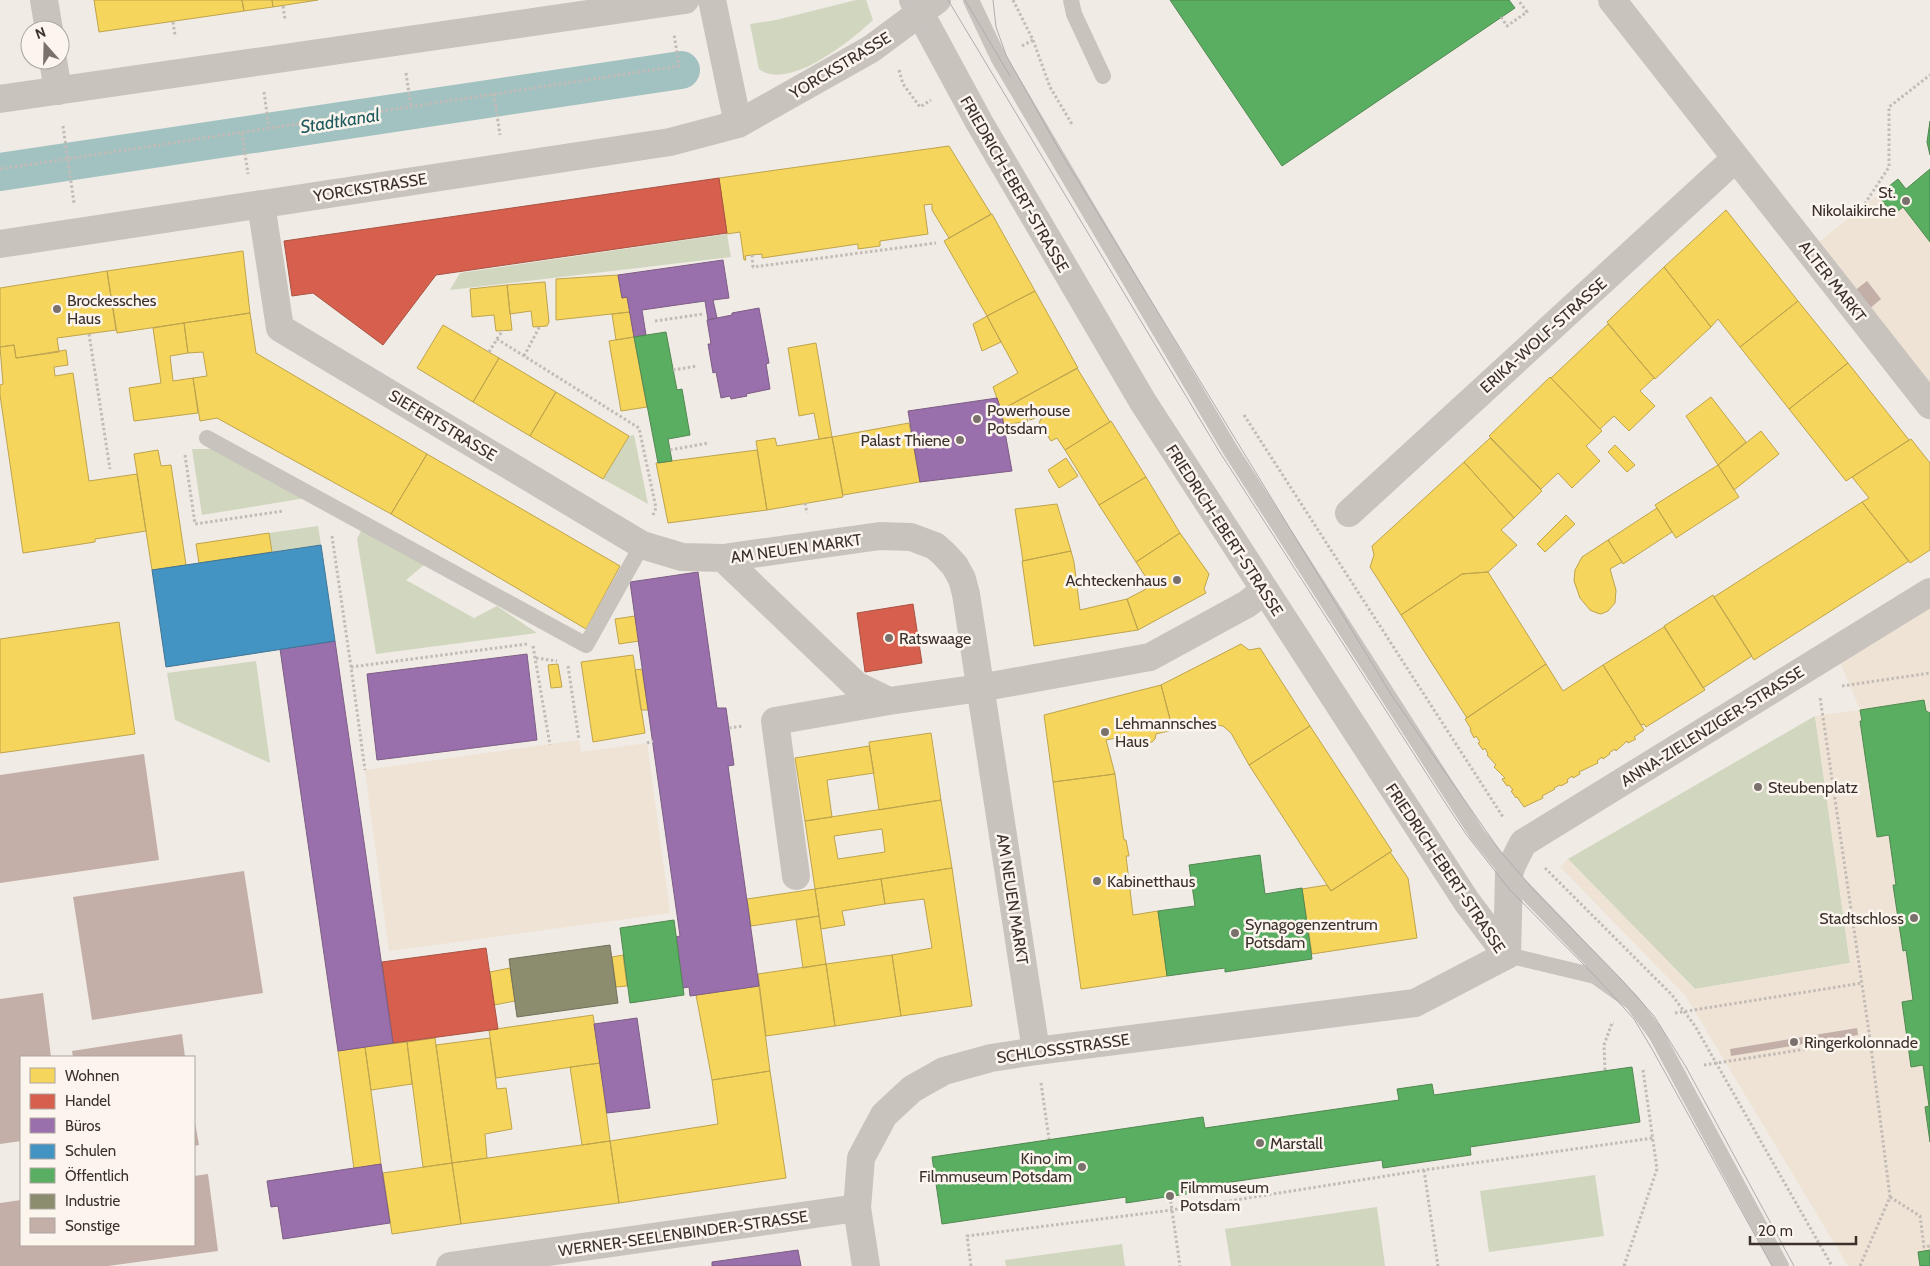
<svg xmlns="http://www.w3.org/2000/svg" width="1930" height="1266" font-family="Cabin,sans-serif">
	<rect width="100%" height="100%" fill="#f0ebe5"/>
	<!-- green -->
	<path fill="#d1d6bf" d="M856,0H866L873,20C852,40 788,92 759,69L750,24L776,20Z
		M727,234L731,257L450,290L460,273Z
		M634,435L648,504L603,479L629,436Z
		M192,449H212L306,498L202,515Z
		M318,526L321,545L272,552L269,533Z
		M362,529L424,565L406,580L474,618L497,606L537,633L376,654L357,539Z
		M256,661L270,763L175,720L167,673Z
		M1815,716L1850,963L1695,989L1568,859Z
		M1595,1175L1604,1236L1489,1252L1480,1191Z
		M1377,1207L1385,1266H1231L1225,1229Z
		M1122,1244L1125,1266H1006L1005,1260Z"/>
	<!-- plaza -->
	<path fill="#eee3d5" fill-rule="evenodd" d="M1878,195L1893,214L1903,207L1930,242V422L1811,248Z
		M1930,589V713L1926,711L1923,700L1861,710L1862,721H1860L1877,837L1889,835L1896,885L1893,886L1903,950H1906L1913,1000L1902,1002L1911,1066L1923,1065L1929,1106L1925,1107L1930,1142V1250L1918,1253L1920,1266H1848L1685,995L1560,867L1568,859L1695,989L1850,963L1815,716L1860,710L1836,652ZM1856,1028L1858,1035L1731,1056L1730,1049Z
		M579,740L581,752L647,743L670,913L389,951L365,770Z"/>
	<!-- homes -->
	<path fill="#f6d55c" stroke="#bea44d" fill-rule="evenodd" d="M94,0H242L244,11L99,32Z
		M242,0H272L273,7L244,11Z
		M272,0H318L273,7Z
		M949,146L991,214L949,238L932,210V204L924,205L928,234L880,241V246L858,249V244L762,258V254L752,255L745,256L746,260H744L740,232L727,234L719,178Z
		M1726,210L1798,301L1740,347L1718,319L1711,327L1664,267Z
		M992,214L1035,291L987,316L944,241Z
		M243,251L250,313L117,333L107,271Z
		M1664,267L1711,327L1655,379L1607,322Z
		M107,271L116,330L57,338L59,352L16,358L14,345L0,347V288Z
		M618,275L622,298L627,297L630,312L556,320V279Z
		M545,282L549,322L547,326L533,327L531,311L510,314L507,285Z
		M507,285L512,330L496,331L494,315L472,317L470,289Z
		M1035,291L1078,368L1001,410L993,387L1018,373L987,316Z
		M1798,301L1848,363L1789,409L1740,347Z
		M630,312L634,337L616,340L612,314Z
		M250,313L256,353L427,454L391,514L217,418L200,421L193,378L207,376L203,352L188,353L184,323Z
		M987,316L1001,342L982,351L973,324Z
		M184,323L188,353L170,356L173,381L193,378L198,413L134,421L129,388L161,383L153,328Z
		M1608,324L1654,378L1640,391L1655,406L1629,431L1614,416L1600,429L1551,378Z
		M443,325L499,358L473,402L417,368Z
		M634,337L647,407L621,411L609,341Z
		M816,343L832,437L819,439L814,413L799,416L788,348Z
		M14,345L16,358L66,350L68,365L54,367L55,376L73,373L89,481L137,474L146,531L95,539V542L23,553L0,395V385L3,384L0,347Z
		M499,358L556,392L530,436L473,402Z
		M1848,363L1909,440L1846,481L1789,409Z
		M1077,368L1110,422L1065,450L1057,438L1051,441L1039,423L1041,419L1044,417L1039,409L1035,410L1038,417L1030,420L1027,412L1025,413L1028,421L1004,425L1001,410Z
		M1550,377L1602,431L1586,446L1600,461L1572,488L1558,473L1541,489L1489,436Z
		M556,392L629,436L603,479L530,436Z
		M1711,397L1746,442L1718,465L1686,416Z
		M1111,421L1146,477L1099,505L1065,450Z
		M909,423L920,482L843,495L832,437Z
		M1761,431L1779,454L1734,490L1718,465Z
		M832,437L843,497L767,510L756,441L775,438L777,446Z
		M1490,438L1542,491L1514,518L1464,462Z
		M1911,439L1930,463V550L1910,563L1862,502L1869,498L1852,477Z
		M1615,445L1635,465L1627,472L1608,452Z
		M158,450L161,466L171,465L186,565L152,570L134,454Z
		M757,450L767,510L668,523L656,463Z
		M427,454L620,566L586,629L391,514Z
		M1066,458L1078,476L1059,488L1048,470Z
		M1464,462L1514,518L1501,530L1517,545L1488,572L1462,574L1401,615L1370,567L1374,555L1372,546Z
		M1718,465L1739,497L1676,538L1655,505Z
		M1146,477L1180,533L1136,562L1099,505Z
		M1862,502L1909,561L1754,660L1714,597Z
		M1057,504L1071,551L1023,561L1015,509Z
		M1657,508L1672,532L1623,564L1608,540Z
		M1566,515L1575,524L1545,552L1537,544Z
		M269,533L272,552L199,563L196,544Z
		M1180,533L1209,574L1204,589L1206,593L1138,630L1127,599L1146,589L1149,582L1136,562Z
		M1608,540L1622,562L1610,569L1616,590L1615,603L1608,611L1601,614L1597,613L1590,610L1580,598L1574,581L1575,570L1582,557Z
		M1071,551L1074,562L1080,610L1127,599L1138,630L1034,646L1022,561Z
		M1488,572L1546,664L1467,718L1401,615L1462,574Z
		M1713,595L1752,656L1703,688L1664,626Z
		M635,616L639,641L619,644L615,619Z
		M119,622L135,734L0,753V639Z
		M1664,627L1705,690L1646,727L1644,724L1641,725L1603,665Z
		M1241,644L1249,650L1260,648L1310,726L1249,765L1231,733L1223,726L1210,724L1190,729L1184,728L1178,721L1171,723L1161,685Z
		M633,655L645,733L593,742L581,662Z
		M558,664L562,687L551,688L548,665Z
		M1546,664L1563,691L1603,665L1644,730L1634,737L1636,739L1628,743L1627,741L1616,751L1615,749L1609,753L1610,754L1603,759L1602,757L1597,761L1598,763L1579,772L1580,774L1573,778L1572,776L1567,780L1568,782L1561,786L1560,785L1554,788L1555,789L1542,796L1543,798L1524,807L1517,797L1516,798L1511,791L1513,790L1509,785L1507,786L1502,779L1505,778L1494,767L1496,765L1487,755L1488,754L1485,748L1483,750L1478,743L1480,742L1476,736L1474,738L1470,730L1471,729L1465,719Z
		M642,669L648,710H641L635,670Z
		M1161,685L1173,730L1156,734L1155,739L1152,742L1130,749L1123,747L1121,737L1106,740L1115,774L1053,782L1044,715Z
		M1310,726L1392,851L1331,891L1249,765Z
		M931,733L941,800L879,810L869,742Z
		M869,746L874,773L827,780L832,817L805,821L795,758Z
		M1115,774L1124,840H1126L1129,856H1126L1133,915L1158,911L1167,976L1081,989L1053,782Z
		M941,800L952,868L815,889L805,821ZM882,829L885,852L838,859L834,836Z
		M1390,852L1408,878L1417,938L1312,954L1302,889L1327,885L1331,891Z
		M952,868L972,1006L901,1016L892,955L932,948L924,899L885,904L881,879Z
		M881,879L885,904L842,911L845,925L821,929L815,889Z
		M815,889L819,916L751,926L747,899Z
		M819,916L826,964L803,968L796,920Z
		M623,955L627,986L616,987L612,957Z
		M892,955L901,1016L835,1026L826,964Z
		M826,964L835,1026L766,1036L758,974Z
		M510,968L515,1001L494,1005L490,972Z
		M759,986L770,1071L712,1080L696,995Z
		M593,1015L600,1063L496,1078L489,1030Z
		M435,1038L452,1163L423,1167L407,1042Z
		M490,1038L497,1089L506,1088L512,1129L485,1134L487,1158L452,1163L436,1045Z
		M407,1042L412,1084L371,1090L365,1047Z
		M365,1047L381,1164L354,1169L338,1051Z
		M600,1063L610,1141L582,1145L570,1067Z
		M770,1071L786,1178L619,1203L610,1141L718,1124L712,1080Z
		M610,1141L619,1203L461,1224L452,1163Z
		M452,1163L461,1224L392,1234L383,1173Z"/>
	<!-- shops -->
	<path fill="#d6604d" stroke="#a85243" d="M719,178L727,233L436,275L383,345L313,293L292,296L284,241Z
		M913,604L922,663L865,672L857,613Z
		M486,948L498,1029L393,1043L382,962Z"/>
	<!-- offices -->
	<path fill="#9970ab" stroke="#7d5d85" d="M723,260L729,298L713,300L717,318L708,320L705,301L642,310L646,335L634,337L627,297L622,298L618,275Z
		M759,308L769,363L766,364L770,389L746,394L747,396L731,399L730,396L721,398L716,372L713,373L708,344H711L707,320L732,315V313Z
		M997,398L1001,410L1012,471L920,482L908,411Z
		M698,572L717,708H726L734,765L728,766L759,986L690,996L689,987L683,988L676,937L680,936L630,582Z
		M335,641L393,1043L338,1051L280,649Z
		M527,654L537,740L377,760L367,674Z
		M637,1018L650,1108L607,1113L594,1024Z
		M381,1164L390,1223L283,1239L278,1206L271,1207L267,1181Z
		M798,1250L801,1266H712V1262Z"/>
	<!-- schools -->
	<path fill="#4393c3" stroke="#417595" d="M321,545L335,641L166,667L152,570Z"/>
	<!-- public -->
	<path fill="#5aae61" stroke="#518851" d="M1170,0H1509L1515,8L1282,166Z
		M1930,121V155L1927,142Z
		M1930,169V242L1903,207L1893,215L1878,195L1898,179L1906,189Z
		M666,332L677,390L682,389L690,435L668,439L672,461L658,463L634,337Z
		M1924,700L1926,711L1930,713V1142L1925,1107L1929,1106L1923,1065L1911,1067L1902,1002L1913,1000L1906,950L1903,951L1893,885H1896L1889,835L1877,837L1860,721H1862L1860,710Z
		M1260,855L1265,894L1302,888L1312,959L1225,972V968L1167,976L1158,911L1195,906L1189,865Z
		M674,920L684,995L630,1003L620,928Z
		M1632,1067L1640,1122L1470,1147L1471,1155L1383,1168L1382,1160L1211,1185L1212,1190L1126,1203V1197L942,1224L932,1157L1203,1117L1205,1128L1399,1100L1397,1089L1432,1084L1434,1095Z
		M1930,1250V1266H1920L1918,1252Z"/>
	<!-- industry -->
	<path fill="#8c8c6e" stroke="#74705a" d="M610,945L618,1003L517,1017L509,959Z"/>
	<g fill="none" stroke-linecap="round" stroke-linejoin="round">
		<!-- canal -->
		<path stroke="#a1c2c1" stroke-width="38" d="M0,172L681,70"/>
	</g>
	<!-- building -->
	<path fill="#c3afa7" d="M1867,281L1881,299L1868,310L1853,292Z
		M144,754L159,860L0,883V775Z
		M244,871L263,993L92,1020L73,897Z
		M43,993L51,1057H21V1141L0,1144V999Z
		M1857,1028L1858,1035L1731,1056L1730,1049Z
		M182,1034L185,1057H73L72,1051Z
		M194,1117L199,1145L194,1146Z
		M208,1174L218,1251L108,1266H0V1203L21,1200V1245H194V1176Z"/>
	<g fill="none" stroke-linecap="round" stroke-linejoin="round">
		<!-- path -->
		<path stroke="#c2bbb6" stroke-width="3" stroke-dasharray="2.5 2.5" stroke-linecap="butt" d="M1013,0L1033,40L1050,87L1073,126
			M283,6L285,19
			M1501,17L1507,26L1527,12L1518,0
			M173,22L175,35
			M1022,46L1033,40
			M899,70L903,84L920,107L931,100
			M406,73L411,107
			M264,92L269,128
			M494,94L500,135
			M242,133L248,174
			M0,169L679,66L674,34
			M1862,208L1889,167V107L1930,75
			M752,255L753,267L936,243
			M655,321L703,314
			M89,334L110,469
			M497,339L503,330
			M489,352L497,339L639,428L656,508L653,515
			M524,356L540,326
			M673,370L697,366
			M1244,415L1503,817
			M670,450L708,443
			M185,455L195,524L283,511
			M805,503L807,513
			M332,536L351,667L365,770
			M533,646L550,745
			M536,658L557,661
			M568,666L579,740
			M351,667L527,644
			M1842,686L1930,673
			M729,728L743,726
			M647,743L653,741
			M1545,868L1672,995L1695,1026L1832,1266
			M1675,1013L1862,983
			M1704,1065L1870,1039L1820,697
			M1605,1070L1604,1045L1612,1023H1614
			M1041,1083L1049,1139
			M1424,1170L1438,1266
			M1170,1196L1180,1266
			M1890,1197L1920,1216L1924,1247L1930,1246
			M971,1266L967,1236L1172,1210L1424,1170L1653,1138
			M1624,1266L1657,1169L1643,1070
			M1860,1266L1890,1197L1870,1039"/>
		<!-- service -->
		<path stroke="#c9c3be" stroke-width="16" d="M971,0L999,59L1231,451L1477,834L1509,874L1633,1003
			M1071,0L1074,14L1103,76
			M207,438L586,645L642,545
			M1507,955L1595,976L1633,1003L1656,1034L1781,1266"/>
		<!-- minor -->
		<path stroke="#c9c3be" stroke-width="28" d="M44,0L49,30
			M913,0L979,122L1143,402L1467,902L1507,955
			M1612,0L1930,405
			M53,60L58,91
			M261,204L280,328L642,545L682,557L723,558L880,536L911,537L935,546L944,554L955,566L962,579L966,594L1036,1051
			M1349,513L1736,158
			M723,558L856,685L889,701L980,688L1150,657L1247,604L1265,590
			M796,876L775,721L889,701
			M1507,955L1509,874L1512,865L1523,843L1930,592
			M450,1266L857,1208
			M866,1266L857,1208L861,1158L884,1115L912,1089L944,1071L991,1058L1036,1051L1415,1003L1507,955"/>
		<!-- tertiary -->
		<path stroke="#c9c3be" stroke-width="28" d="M712,0L738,124
			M0,99L685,0
			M0,244L670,142L738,124L871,49L937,0"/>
		<!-- tram -->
		<path stroke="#b1aca8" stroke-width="1" d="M948,0L1219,451L1448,807L1466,834L1509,889L1595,976L1634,1019L1652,1049L1772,1266
			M965,0L1010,76
			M993,0L996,27L1006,55L1061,153L1392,696L1500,851L1533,889L1621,979L1654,1016L1686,1067L1794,1266"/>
		<!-- path-bridge -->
		<path stroke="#c2bbb6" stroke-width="3" stroke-dasharray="2.5 2.5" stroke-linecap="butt" d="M63,126L74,203"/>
	</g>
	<!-- markers -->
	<g fill="#7a716c" stroke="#fbf5ee" stroke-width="2">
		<circle cx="1906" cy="201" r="5"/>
		<circle cx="57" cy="309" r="5"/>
		<circle cx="977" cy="419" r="5"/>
		<circle cx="960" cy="440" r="5"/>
		<circle cx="1177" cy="580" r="5"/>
		<circle cx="889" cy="638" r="5"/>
		<circle cx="1105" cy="732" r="5"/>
		<circle cx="1758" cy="787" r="5"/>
		<circle cx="1097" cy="881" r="5"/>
		<circle cx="1914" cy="918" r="5"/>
		<circle cx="1235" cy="933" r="5"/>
		<circle cx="1794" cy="1042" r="5"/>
		<circle cx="1260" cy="1143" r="5"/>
		<circle cx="1082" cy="1167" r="5"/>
		<circle cx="1170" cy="1196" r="5"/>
	</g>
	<g text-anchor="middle" stroke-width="5" stroke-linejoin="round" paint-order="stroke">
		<!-- street labels -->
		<g font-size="16" fill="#3b302b" stroke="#fbf5ee">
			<text transform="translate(840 65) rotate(-31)" y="6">YORCKSTRASSE</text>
			<text transform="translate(1015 184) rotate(60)" y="6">FRIEDRICH-EBERT-STRASSE</text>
			<text transform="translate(370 187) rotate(-9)" y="6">YORCKSTRASSE</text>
			<text transform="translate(1833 281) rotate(52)" y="6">ALTER MARKT</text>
			<text transform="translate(1543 335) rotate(-42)" y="6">ERIKA-WOLF-STRASSE</text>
			<text transform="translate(443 425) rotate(31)" y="6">SIEFERTSTRASSE</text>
			<text transform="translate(1225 530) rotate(57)" y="6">FRIEDRICH-EBERT-STRASSE</text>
			<text transform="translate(796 548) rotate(-8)" y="6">AM NEUEN MARKT</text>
			<text transform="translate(1712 726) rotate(-32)" y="6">ANNA-ZIELENZIGER-STRASSE</text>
			<text transform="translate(1446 868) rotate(56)" y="6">FRIEDRICH-EBERT-STRASSE</text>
			<text transform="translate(1013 899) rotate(81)" y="6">AM NEUEN MARKT</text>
			<text transform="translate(1063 1048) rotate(-8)" y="6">SCHLOSSSTRASSE</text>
			<text transform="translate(683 1233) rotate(-8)" y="6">WERNER-SEELENBINDER-STRASSE</text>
		</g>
		<!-- poi labels -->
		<g font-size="16" fill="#3b302b" stroke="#fbf5ee" text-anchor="start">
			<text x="1896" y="198" text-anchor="end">St.<tspan x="1896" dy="18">Nikolaikirche</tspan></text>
			<text x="67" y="306">Brockessches<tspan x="67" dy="18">Haus</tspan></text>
			<text x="987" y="416">Powerhouse<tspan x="987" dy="18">Potsdam</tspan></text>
			<text x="950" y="446" text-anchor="end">Palast Thiene</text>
			<text x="1167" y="586" text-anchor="end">Achteckenhaus</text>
			<text x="899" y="644">Ratswaage</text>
			<text x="1115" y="729">Lehmannsches<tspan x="1115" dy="18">Haus</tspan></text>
			<text x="1768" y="793">Steubenplatz</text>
			<text x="1107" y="887">Kabinetthaus</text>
			<text x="1904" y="924" text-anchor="end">Stadtschloss</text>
			<text x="1245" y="930">Synagogenzentrum<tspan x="1245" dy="18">Potsdam</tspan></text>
			<text x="1804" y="1048">Ringerkolonnade</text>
			<text x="1270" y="1149">Marstall</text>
			<text x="1072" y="1164" text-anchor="end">Kino im<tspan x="1072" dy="18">Filmmuseum Potsdam</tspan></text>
			<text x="1180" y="1193">Filmmuseum<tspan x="1180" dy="18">Potsdam</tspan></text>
		</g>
		<!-- water labels -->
		<g font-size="18" font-style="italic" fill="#1f5a5e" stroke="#fbf5ee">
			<text transform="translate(340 121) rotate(-9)" y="6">Stadtkanal</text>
		</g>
	</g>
	<!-- legend -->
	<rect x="20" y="1056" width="175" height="190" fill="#fbf5ee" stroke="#aea6a0"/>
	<rect x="30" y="1068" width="25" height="15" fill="#f6d55c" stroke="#aea6a0"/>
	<text x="65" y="1081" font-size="15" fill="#3b302b">Wohnen</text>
	<rect x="30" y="1094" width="25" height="15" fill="#d6604d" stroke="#aea6a0"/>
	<text x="65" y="1106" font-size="15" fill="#3b302b">Handel</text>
	<rect x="30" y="1118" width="25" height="15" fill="#9970ab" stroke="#aea6a0"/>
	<text x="65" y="1131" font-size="15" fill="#3b302b">Büros</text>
	<rect x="30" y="1144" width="25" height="15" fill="#4393c3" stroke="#aea6a0"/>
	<text x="65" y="1156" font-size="15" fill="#3b302b">Schulen</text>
	<rect x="30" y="1168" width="25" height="15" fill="#5aae61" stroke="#aea6a0"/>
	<text x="65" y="1181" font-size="15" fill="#3b302b">Öffentlich</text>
	<rect x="30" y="1194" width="25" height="15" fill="#8c8c6e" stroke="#aea6a0"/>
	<text x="65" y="1206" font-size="15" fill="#3b302b">Industrie</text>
	<rect x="30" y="1218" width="25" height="15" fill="#c3afa7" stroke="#aea6a0"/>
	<text x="65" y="1231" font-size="15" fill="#3b302b">Sonstige</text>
	<!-- north arrow -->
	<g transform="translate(45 45) rotate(340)"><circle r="24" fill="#fbf5ee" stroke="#aea6a0"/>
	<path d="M0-4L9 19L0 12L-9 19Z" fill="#7a716c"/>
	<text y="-8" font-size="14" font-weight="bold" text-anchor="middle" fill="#3b302b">N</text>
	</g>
	<!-- scale -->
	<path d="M1750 1236v8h106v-8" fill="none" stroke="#3b302b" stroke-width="2.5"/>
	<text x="1758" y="1236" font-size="15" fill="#3b302b" stroke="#fbf5ee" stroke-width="4" paint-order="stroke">20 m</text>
</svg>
